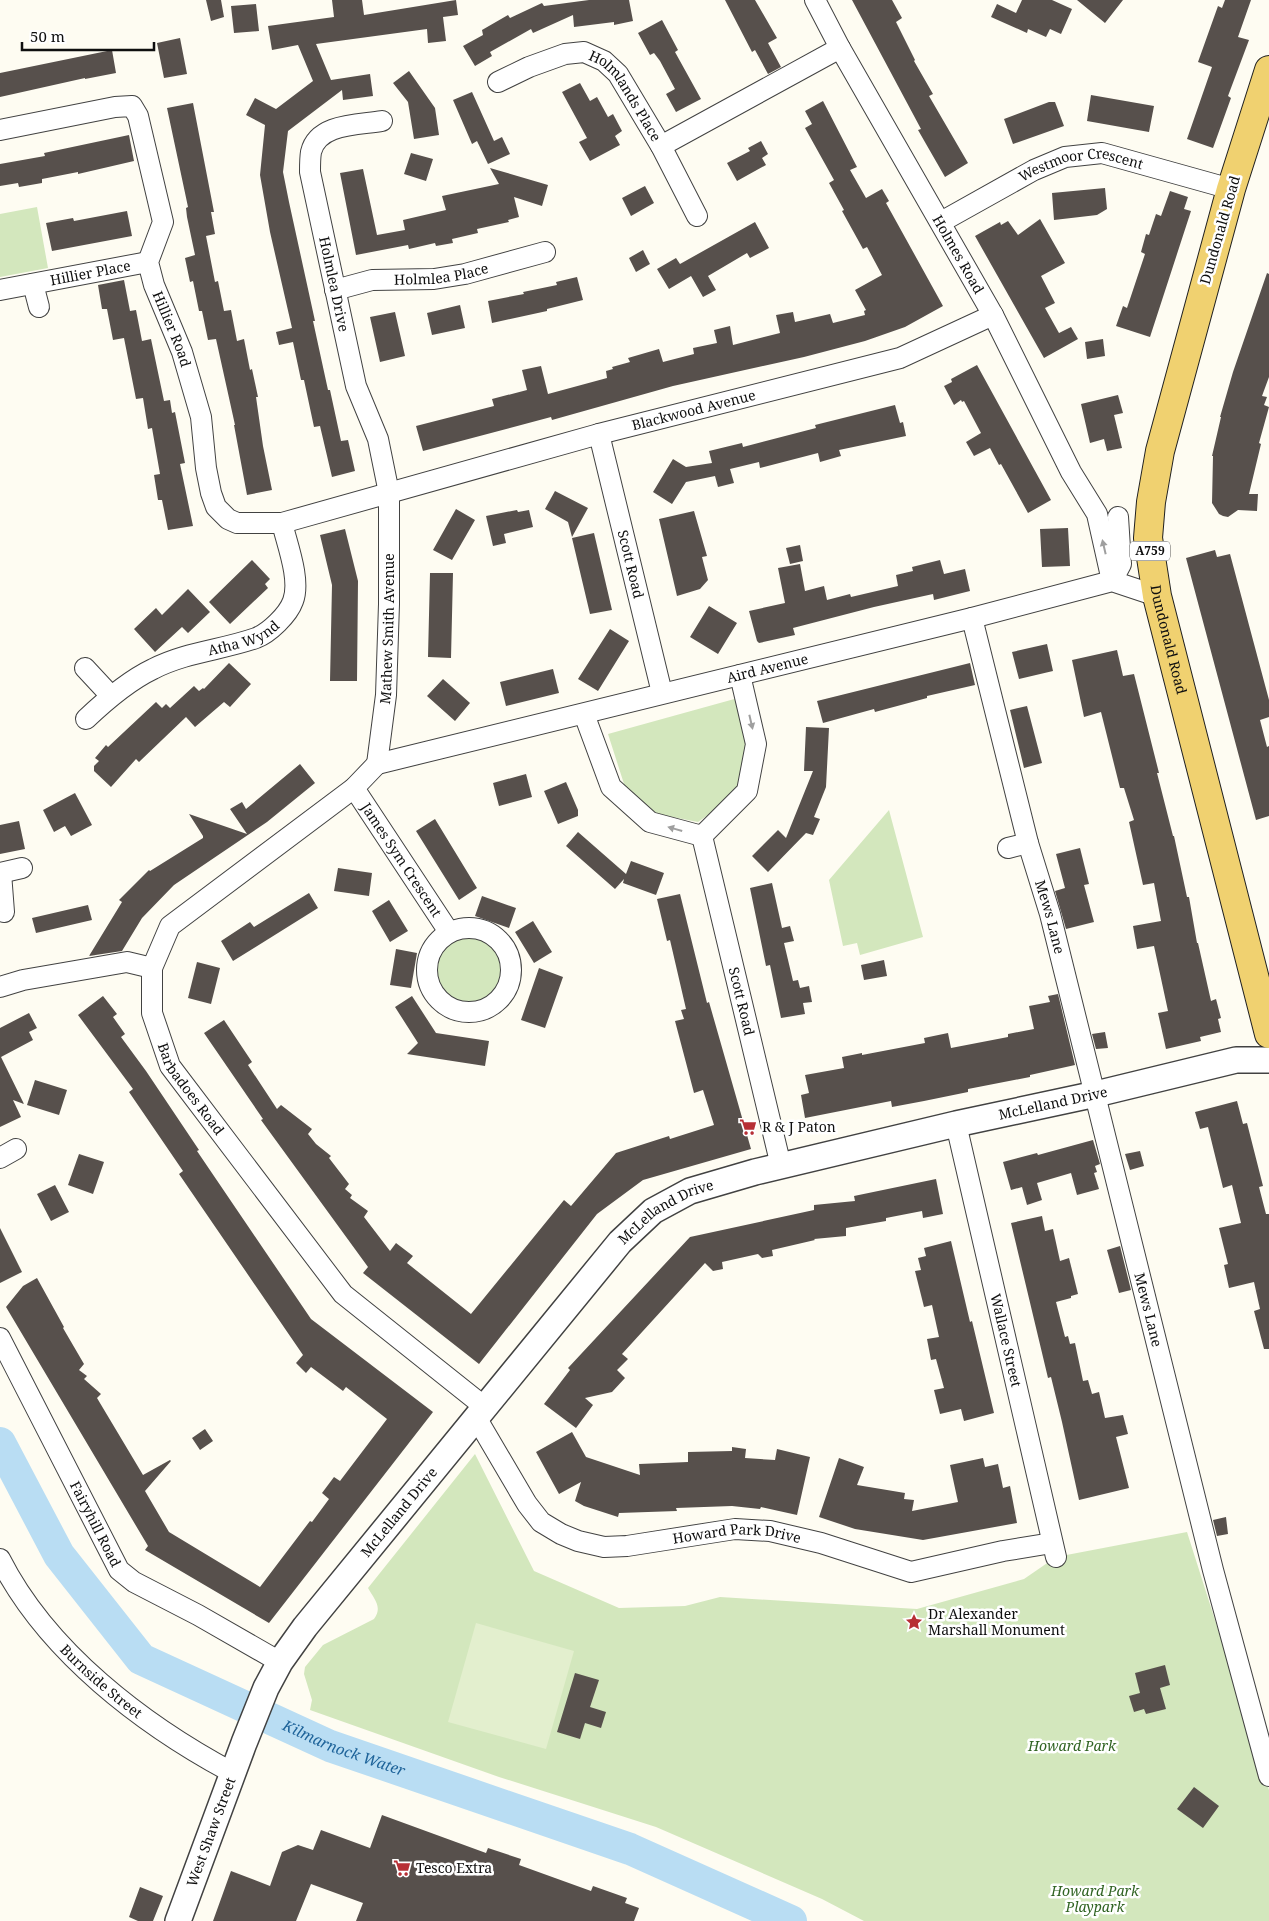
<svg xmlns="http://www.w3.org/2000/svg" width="1269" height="1921" font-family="'Noto Serif',serif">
	<rect width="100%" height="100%" fill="#fefcf2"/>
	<!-- green -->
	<path fill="#d3e7bd" d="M37,207L48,268L0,277V214Z
		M738,698L749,763L733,797L698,822L657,814L625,787L608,734Z
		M889,810L923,937L860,955L857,943L843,946L829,880Z
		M435 970a35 35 0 1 1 70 0a35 35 0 1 1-70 0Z
		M475,1454L534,1571L619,1608L685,1606L720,1597L917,1609L1024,1579L1056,1557L1187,1532L1269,1790V1921H864L822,1899L656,1827L499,1777L310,1710L312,1700L304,1674L305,1667L323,1645L374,1619C383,1607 374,1599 368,1588Z"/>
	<!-- pitch -->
	<path fill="#e3efce" d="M476,1623L574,1651L546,1749L448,1722Z"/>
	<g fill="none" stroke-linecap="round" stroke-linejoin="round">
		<!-- river -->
		<path stroke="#b9ddf3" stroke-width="32" id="s1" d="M0,1443L59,1555L141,1659L330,1746L630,1849L791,1921"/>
	</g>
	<!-- building -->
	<path fill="#57504c" d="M206,0H221L224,17L211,21Z
		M332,0H362L364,15L456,0L458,15L443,17L446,41L428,43L427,29L316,44L331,80L370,74L373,96L343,100L342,90L288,131L283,172L289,202L315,321H313L328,390H330L341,441L348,440L355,471L332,477L320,426L314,427L304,380H301L293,342L279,345L276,332L292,328L270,232L260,175L265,125L246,115L255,98L276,109L313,81L298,45L272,50L268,26L334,17Z
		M589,0H629L633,21L614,25V22L574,27L573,15L533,33L531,29L490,52L492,56L475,66L463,46L483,35L482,30L508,15L510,18L542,3L544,6Z
		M725,0H755L777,38L768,43L781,67L768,74L755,50L752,52Z
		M852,0H892L902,18L896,22L915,60L914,61L933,94L929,96L968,163L945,177L918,130L921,129Z
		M1022,0H1052L1072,9L1061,34L1050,29L1046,37L1028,29L1027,33L991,17L997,4L1016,13Z
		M1077,0H1123L1105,23Z
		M1225,0H1251L1238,37L1249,40L1228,96L1231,98L1213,148L1187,139L1212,67L1198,62L1218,6L1222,8Z
		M256,4L259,31L234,33L231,6Z
		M662,20L678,50L675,52L701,99L676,112L666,94L675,89L660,61L654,53L650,55L638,33Z
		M180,38L187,74L164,78L157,43Z
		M112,50L116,73L85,79V78L0,97V73Z
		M409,71L435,108L439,135L414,139L408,102L393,83Z
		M580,83L590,101L597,97L608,117L613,114L622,131L615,136L620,145L590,161L579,142L587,138L562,92Z
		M472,92L494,141L502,137L510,154L488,164L477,141L472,144L453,100Z
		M1091,95L1154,106L1149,132L1087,121Z
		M823,101L857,167L850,170L866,198L882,189L889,201L886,203L943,306L905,327L865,341L804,357L673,386L552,420L551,417L423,451L416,426L494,406L492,399L527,390L522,370L541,366L548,394L607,378L606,371L613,369L612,367L630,362L628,358L659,349L663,362L694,354L693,348L717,343L714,330L730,326L733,345L780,333L776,315L793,312L795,322L830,314L833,323L865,315L864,311L866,310L855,290L882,275L867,247L863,249L842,211L844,210L829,183L834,180L805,128L812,124L805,111Z
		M1049,102H1055L1064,126L1013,144L1004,119Z
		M193,103L214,212H211L215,234L206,236L215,282L218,281L224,311L231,310L237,341L244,339L250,370L252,369L258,397H256L263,446L272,490L247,495L234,425H235L216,339L208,340L202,311H199L193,281L190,282L185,258L195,255L187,217L186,208L188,207L167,108Z
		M129,135L134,161L78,174V172L42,179V183L19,187L18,183L0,186V164L45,156L44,153Z
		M761,141L768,154L762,158L766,165L737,181L727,163L750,151L748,148Z
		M411,153L433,159L426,181L404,174Z
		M490,168L548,185L542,206L514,197L519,217L508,220L509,222L477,229L478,233L452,239L453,243L436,246L435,243L409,249L408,245L356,255L340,173L363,169L377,235L405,230L403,220L446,210L442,196L499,184Z
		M645,186L654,203L631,216L622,198Z
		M1105,188L1107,209L1097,215L1054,220L1052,193Z
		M1170,191L1188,197L1184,209L1191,211L1150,337L1116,326L1123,306L1127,308L1145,254L1141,252L1146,234L1149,235L1156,214L1161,216Z
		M127,211L132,236L52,251L46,223L73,218L74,221Z
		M1040,219L1065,263L1041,276L1055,303L1045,308L1059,333L1071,327L1078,339L1044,358L975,236L1000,222L1001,225L1008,221L1018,235Z
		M755,222L769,248L750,258L747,253L708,276L716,290L703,297L691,276L669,289L657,269L676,258L680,264Z
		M643,250L650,264L636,272L629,258Z
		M1267,273L1269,274V377L1262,396L1267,397L1264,405L1269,407L1259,443L1261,444L1249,494H1258L1257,511L1238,510L1228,517L1223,516L1219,514L1212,503L1213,456H1212L1221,417H1220L1233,372Z
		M577,277L583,300L547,309V311L492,323L488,301L524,294L523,292L557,285L556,282Z
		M124,280L130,311L136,310L142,341L151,339L164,401L170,400L172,413L175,412L185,463L180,464L193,526L168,530L162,500H158L154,475L160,474L152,428L148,429L143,398L136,399L124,338L113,340L107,309H102L98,285Z
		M460,305L465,328L432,335L427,313Z
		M395,312L405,356L380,362L370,317Z
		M1103,339L1105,356L1087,359L1085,342Z
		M977,365L1051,500L1028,513L1001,464L999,465L990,448L974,456L966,442L981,433L964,401L962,402L961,400L954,405L944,386L952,382L951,379Z
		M1118,395L1123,413L1114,415L1122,448L1107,451L1104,439L1090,443L1081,404Z
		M895,405L900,423L903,422L906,436L839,450L841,456L820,462L818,453L760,468L759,462L730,469L734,483L718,487L715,476L686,482L672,504L653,492L673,459L686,467L712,463L709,451L742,443L743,447L816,428L815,425Z
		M555,491L588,508L572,537L568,522L545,509Z
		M456,509L475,520L452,560L433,550Z
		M517,510L518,512L529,510L533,527L504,534L506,543L493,546L486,516Z
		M694,511L707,556L702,557L708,580L700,589L677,596L659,519Z
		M1068,528L1070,566L1042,567L1040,529Z
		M345,529L358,581L357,681H330L332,585L320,535Z
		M594,533L612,610L590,614L572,538Z
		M800,545L803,561L790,564L786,548Z
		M1215,550L1217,557L1230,554L1269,700V717L1260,720L1267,747L1269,746V816L1256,820L1186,558Z
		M252,560L270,579L265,584L268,588L230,624L209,602Z
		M940,560L944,574L965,569L970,591L934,600L933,594L874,607L793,628L795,635L759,643L757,641L749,611L785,603L778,568L800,564L805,591L824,586L827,600L850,594L851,597L898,586L896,575L913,571L912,567Z
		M430,573H453L451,658L428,657Z
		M188,589L210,612L188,633L182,627L155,652L134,629L156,608L162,615Z
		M709,606L737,623L718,654L690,637Z
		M610,629L629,641L598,691L578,679Z
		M1047,644L1053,671L1019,679L1012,652Z
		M1117,650L1123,676L1134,674L1159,773H1157L1173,836H1174L1187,897H1189L1197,943H1198L1211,1001L1216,999L1221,1018L1218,1019L1221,1032L1200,1037L1201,1041L1166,1049L1158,1013L1168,1011L1154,946L1137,949L1133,926L1161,921L1154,883L1143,885L1129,822L1134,820L1124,788H1120L1101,712L1084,717L1072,660Z
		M229,663L251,684L230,707L224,702L195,727L186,717L139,762L136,759L111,787L94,771V766L99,761L95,758L106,745L108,747L156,702L162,708L166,704L170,708L194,686L199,691L203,688L204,689Z
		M970,663L975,685L927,696V698L875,712L874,709L823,723L817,701Z
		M553,669L559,693L506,706L500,682Z
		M443,679L470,703L455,721L427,696Z
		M1027,706L1042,763L1024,768L1010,710Z
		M806,727L829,728L826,787L814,817L820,819L813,835L806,833L768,872L752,856L778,830L786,838L813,771H804Z
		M300,764L315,783L267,822L174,885L142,918L122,951L89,956L122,902L119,900L149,870L150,871L203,838V836L189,814L247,834L230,809L242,802L246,809Z
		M526,774L532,797L499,806L493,783Z
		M566,782L578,810V816L558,824L544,791Z
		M75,793L92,825L71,836L65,826L54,832L43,810Z
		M435,819L477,888L459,900L416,831Z
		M19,821L25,849L0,854V825Z
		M578,832L626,874L631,861L664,873L656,895L623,883L624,879L615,889L566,846Z
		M1080,848L1089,884L1084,885L1094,922L1066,929L1055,891L1065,888L1056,854Z
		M338,868L372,873L369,896L334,891Z
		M772,883L782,928L790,926L794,941L784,943L793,981L798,980L800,988L809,986L812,1002L803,1003L805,1014L781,1018L770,965L766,966L750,888Z
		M309,893L318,908L233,961L221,941L250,922L254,927Z
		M680,894L707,1003L709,1002L751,1149L643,1180L597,1214L479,1364L363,1273L368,1267L261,1120L263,1119L204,1033L224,1020L252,1062L248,1065L277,1109L281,1105L312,1129L308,1134L316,1144L331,1156L329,1158L349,1184L345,1189L352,1195L350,1198L368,1211L364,1217L390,1251L396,1243L413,1256L407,1263L471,1314L564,1200L571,1206L616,1153L669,1136L670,1139L714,1125L703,1090L694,1093L675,1021L684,1019L681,1010L686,1009L670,940L667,941L657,899Z
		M482,896L516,908L509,928L475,916Z
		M389,900L408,931L390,942L372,911Z
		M88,905L92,920L36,933L32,918Z
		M533,921L552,952L534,963L515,932Z
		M396,949L417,953L411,988L390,985Z
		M884,960L887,976L864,980L861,965Z
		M197,962L220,968L211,1004L188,998Z
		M539,968L563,977L545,1028L521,1020Z
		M1058,994L1075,1065L1030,1075V1077L968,1089V1092L924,1101L892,1107L891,1101L805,1118L801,1095L809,1093L805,1075L844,1068L842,1057L862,1053V1055L925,1043L924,1038L948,1033L951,1048L1008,1037V1034L1034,1029L1029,1006L1050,1002L1048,996Z
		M103,996L117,1014L113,1017L125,1034L121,1037L146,1071L199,1150L197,1151L311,1319L433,1412L269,1623L145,1550L148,1546L6,1307L23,1286L37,1278L64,1327L63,1328L84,1364L79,1370L87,1376L84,1379L101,1394L97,1398L143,1475L170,1460L171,1461L145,1491L169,1532L260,1587L310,1521L312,1522L329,1499L322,1493L334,1477L340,1481L387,1419L346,1387L343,1391L311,1367L306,1373L296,1363L303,1355L179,1174L183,1171L129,1092L133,1089L78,1015Z
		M412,996L436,1033L489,1041L485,1066L407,1054L418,1043L395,1007Z
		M29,1013L37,1028L29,1032L33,1040L1,1057L24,1104L13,1100L21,1117L0,1127V1028Z
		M1105,1032L1108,1048L1096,1049L1092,1034Z
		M35,1080L67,1090L59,1115L27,1105Z
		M1237,1101L1243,1124L1247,1123L1263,1186L1259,1187L1266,1214H1269V1349H1264L1254,1311L1260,1309L1254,1282L1229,1288L1224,1265L1228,1264L1219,1228L1241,1223L1232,1185L1223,1188L1208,1127L1200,1129L1195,1112Z
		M1093,1140L1100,1164L1095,1166L1097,1172L1094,1173L1099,1189L1077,1195L1071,1173L1037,1183L1042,1200L1027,1205L1022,1187L1011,1190L1003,1162L1037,1153L1038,1155Z
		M1140,1151L1144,1166L1130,1170L1125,1154Z
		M79,1154L104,1162L93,1194L68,1185Z
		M936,1179L943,1214L923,1218L922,1211L886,1218V1221L846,1228V1236L814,1239L815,1240L772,1250L773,1256L762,1258L758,1254L722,1262L723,1269L713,1271L705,1263L622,1354L628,1359L617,1370L625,1378L612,1392L585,1398L593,1405L576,1428L544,1404L570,1370L568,1368L690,1237L814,1210V1205L855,1201L854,1196Z
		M55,1185L69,1212L51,1221L37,1194Z
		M1042,1216L1045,1231L1053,1229L1060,1261L1069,1258L1078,1294L1071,1296V1298L1056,1302L1065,1337L1068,1336L1070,1344L1075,1343L1083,1381L1088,1380L1092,1394L1099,1392L1105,1418L1123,1415L1128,1434L1116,1437L1129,1488L1079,1500L1062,1422L1051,1377L1048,1378L1011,1223Z
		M0,1228L22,1272L0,1283Z
		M951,1241L970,1322L972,1321L994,1413L964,1421L961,1409L940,1414L934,1390L944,1388L936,1359L931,1360L927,1339L939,1337L932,1305L924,1307L915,1271L921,1270L918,1258L926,1256L924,1248Z
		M1120,1246L1131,1290L1119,1293L1107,1250Z
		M205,1429L213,1441L200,1450L192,1438Z
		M572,1432L586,1457L640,1475L639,1464L688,1462V1452L732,1451V1447L746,1449L745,1458L775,1460L777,1449L810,1457L797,1515L761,1507L760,1509L732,1506L676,1508L677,1511L619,1513L618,1517L584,1506L575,1501L581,1482L559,1494L536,1452Z
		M839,1458L864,1467L857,1485L905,1493L904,1499L914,1500L912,1511L958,1502L950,1465L983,1458L985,1467L998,1464L1003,1488L1010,1486L1017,1523L923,1540L855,1529L819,1517Z
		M1226,1517L1228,1534L1217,1536L1213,1520Z
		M1165,1665L1170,1685L1160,1688L1166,1709L1146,1714L1144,1709L1134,1712L1129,1696L1140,1693L1135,1673Z
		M575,1673L599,1680L590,1707L606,1712L601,1728L585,1723L580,1739L557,1732Z
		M1194,1787L1219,1806L1203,1828L1177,1809Z
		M382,1815L486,1853L488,1848L521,1859L519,1865L591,1891L593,1886L627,1898L625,1903L639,1908L634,1921H356L363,1903L311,1884L296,1921H213L231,1871L270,1886L282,1852L298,1845L313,1850L321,1830L370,1848Z
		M140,1887L163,1896L153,1921H138L129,1917Z"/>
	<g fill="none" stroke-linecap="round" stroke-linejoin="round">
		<!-- minor casing -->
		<g stroke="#424242" stroke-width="22">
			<g id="minor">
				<path id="s2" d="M815,0L840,48L993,315L1071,472L1097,514L1112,581"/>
				<path id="s3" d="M498,82L529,67L565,54L584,52L604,61L618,74L661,146L697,216"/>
				<path id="s4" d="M0,130L115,107L132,106L138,116L163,222L148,262L154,285L182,352L201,417L206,468L211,493L216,507L228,519L237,523H282L599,434L900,358L993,315"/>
				<path d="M661,146L840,48"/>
				<path id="s5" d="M941,222L1034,170L1065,157L1102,153L1231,189"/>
				<path d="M33,284L39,307"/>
				<path id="s6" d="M0,290L148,262"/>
				<path id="s7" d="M335,290L372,280L434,279L465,274L545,252"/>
				<path id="s8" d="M599,434L662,693"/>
				<path d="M1112,581L1121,564L1118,517"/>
				<path id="s9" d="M972,618L1028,843L1050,914L1213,1570L1269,1776"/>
				<path d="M85,668L111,696"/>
				<path d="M584,714L611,787L650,822L702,836L747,791L756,744L740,675"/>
				<path id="s10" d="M86,719C106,700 128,681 153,669C186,652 222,650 256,638C269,633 288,615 293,601C301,580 287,544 282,523"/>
				<path id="s11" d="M377,764L354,788L170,926L152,968V1013L170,1066L343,1294L486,1408"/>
				<path id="s12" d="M377,764L972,618L1112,581L1157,596"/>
				<path id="s13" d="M377,764L386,695L389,604V493L378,439L356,386L310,172C310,166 310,158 311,152C318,123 359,125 382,121"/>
				<path id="s14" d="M354,788L449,932"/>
				<path id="s15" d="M702,836L781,1166"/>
				<path d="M1008,848L1028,843"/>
				<path d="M0,873L22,868"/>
				<path d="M1,873L4,912"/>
				<circle cx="469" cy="970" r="42"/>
				<path d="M0,987L23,980L127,962L152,968"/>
				<path id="s16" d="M956,1124L1056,1557"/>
				<path d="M0,1158L16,1149"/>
				<path id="s17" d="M0,1338L119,1570L134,1582L198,1615L280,1662"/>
				<path id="s18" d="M477,1419L527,1504L541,1522L561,1534L578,1541L604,1547L627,1546L735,1529L770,1531L821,1543L911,1572L1003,1551L1052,1543"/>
				<path id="s19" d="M0,1559C47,1652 143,1725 233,1773"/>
			</g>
		</g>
		<!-- tertiary casing -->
		<g stroke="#424242" stroke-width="28">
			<g id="tertiary">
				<path id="s20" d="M178,1921L244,1743L266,1688L280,1662L305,1627L620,1242L653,1211L690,1191L755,1172L956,1124L1096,1094L1236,1060H1269"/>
			</g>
		</g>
		<!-- primary casing -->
		<g stroke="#202020" stroke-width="30">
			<g id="primary">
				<path id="s21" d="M1269,70L1231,189L1160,451L1151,502L1148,538L1157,596L1269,1034"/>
			</g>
		</g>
		<!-- minor -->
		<use href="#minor" stroke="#fff" stroke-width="20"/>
		<!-- tertiary -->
		<use href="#tertiary" stroke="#fff" stroke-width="25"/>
		<!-- primary -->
		<use href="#primary" stroke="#f0d170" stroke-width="28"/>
	</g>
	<!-- one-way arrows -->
	<defs><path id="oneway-solid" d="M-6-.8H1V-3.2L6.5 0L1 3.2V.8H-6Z" transform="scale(1.25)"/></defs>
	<g fill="#9f9f9f">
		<use href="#oneway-solid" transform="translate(1104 547) rotate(-103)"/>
		<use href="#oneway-solid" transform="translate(751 722) rotate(77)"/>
		<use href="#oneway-solid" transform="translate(675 829) rotate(-164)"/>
	</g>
	<!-- icons -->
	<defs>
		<g id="supermarket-bare" transform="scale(1.35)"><path d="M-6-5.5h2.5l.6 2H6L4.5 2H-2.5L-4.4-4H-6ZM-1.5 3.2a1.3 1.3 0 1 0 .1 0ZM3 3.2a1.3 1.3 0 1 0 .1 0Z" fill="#b72f35" stroke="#fff" stroke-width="2.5" paint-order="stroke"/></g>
		<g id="sight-bare" transform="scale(1.35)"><path d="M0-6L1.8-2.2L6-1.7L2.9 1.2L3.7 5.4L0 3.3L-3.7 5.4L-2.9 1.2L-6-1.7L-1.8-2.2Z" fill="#b72f35" stroke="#fff" stroke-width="2.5" paint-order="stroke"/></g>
	</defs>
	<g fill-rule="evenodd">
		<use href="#supermarket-bare" x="748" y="1127"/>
		<use href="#sight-bare" x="914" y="1622"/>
		<use href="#supermarket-bare" x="402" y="1868"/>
	</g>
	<g text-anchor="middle" stroke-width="5" stroke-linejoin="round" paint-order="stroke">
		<!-- shield labels -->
		<rect fill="#fff" stroke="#575757" stroke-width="1" x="1130" y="541.5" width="40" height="19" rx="4"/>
		<g font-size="12" font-weight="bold" fill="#0f0f0f">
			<text x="1150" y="555">A759</text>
		</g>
		<!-- street labels -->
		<g font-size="14" fill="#0f0f0f" stroke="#fff">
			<text dy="5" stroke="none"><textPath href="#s3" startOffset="154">Holmlands Place</textPath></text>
			<text dy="5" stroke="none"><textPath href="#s5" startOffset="155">Westmoor Crescent</textPath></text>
			<text transform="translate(1220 230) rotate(-74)" y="5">Dundonald Road</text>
			<text dy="5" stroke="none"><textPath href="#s2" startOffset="292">Holmes Road</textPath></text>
			<text dy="5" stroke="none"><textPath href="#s6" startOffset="92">Hillier Place</textPath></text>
			<text dy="5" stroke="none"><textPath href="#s7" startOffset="108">Holmlea Place</textPath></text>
			<text transform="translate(334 284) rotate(78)" y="5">Holmlea Drive</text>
			<text dy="5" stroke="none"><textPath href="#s4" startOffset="369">Hillier Road</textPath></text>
			<text dy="5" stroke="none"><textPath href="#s4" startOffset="1052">Blackwood Avenue</textPath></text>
			<text dy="5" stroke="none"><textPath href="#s8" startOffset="134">Scott Road</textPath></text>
			<text dy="5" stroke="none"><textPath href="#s13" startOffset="136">Mathew Smith Avenue</textPath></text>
			<text dy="5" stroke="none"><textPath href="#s10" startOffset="180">Atha Wynd</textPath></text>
			<text dy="5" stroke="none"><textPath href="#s21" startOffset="588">Dundonald Road</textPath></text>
			<text dy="5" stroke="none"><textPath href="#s12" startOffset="402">Aird Avenue</textPath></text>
			<text dy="5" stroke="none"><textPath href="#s14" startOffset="86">James Sym Crescent</textPath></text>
			<text dy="5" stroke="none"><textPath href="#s9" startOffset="309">Mews Lane</textPath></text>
			<text dy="5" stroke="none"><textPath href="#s15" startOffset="170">Scott Road</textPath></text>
			<text dy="5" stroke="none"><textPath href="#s11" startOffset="440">Barbadoes Road</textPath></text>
			<text dy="5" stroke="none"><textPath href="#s20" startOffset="1280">McLelland Drive</textPath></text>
			<text dy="5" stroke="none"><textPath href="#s20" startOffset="875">McLelland Drive</textPath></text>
			<text dy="5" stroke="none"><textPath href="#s9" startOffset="714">Mews Lane</textPath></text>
			<text dy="5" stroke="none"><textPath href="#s16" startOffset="222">Wallace Street</textPath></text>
			<text dy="5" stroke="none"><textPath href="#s20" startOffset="470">McLelland Drive</textPath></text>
			<text dy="5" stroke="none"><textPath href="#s17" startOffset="209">Fairyhill Road</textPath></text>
			<text dy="5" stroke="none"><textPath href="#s18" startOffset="324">Howard Park Drive</textPath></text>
			<text dy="5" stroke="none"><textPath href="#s19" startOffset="160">Burnside Street</textPath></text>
			<text dy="5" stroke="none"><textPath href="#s20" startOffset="95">West Shaw Street</textPath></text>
		</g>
		<!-- poi labels -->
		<g font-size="14" fill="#0f0f0f" stroke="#fff" text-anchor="start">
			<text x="762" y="1132">R &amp; J Paton</text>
			<text x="928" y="1619">Dr Alexander<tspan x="928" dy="16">Marshall Monument</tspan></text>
			<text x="416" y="1873">Tesco Extra</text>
		</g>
		<!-- park labels -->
		<g font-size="14" font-style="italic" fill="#306322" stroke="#fff">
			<text x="1072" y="1751">Howard Park</text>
			<text x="1095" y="1896">Howard Park<tspan x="1095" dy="16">Playpark</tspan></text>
		</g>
		<!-- water labels -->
		<g font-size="15" font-style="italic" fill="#1f649a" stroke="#fff">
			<text dy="5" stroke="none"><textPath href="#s1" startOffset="481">Kilmarnock Water</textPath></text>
		</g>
	</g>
	<!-- scale -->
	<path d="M22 42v8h132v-8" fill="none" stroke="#0f0f0f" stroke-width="2.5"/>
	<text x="30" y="42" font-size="15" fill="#0f0f0f" stroke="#ffffff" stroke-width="4" paint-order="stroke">50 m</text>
</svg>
